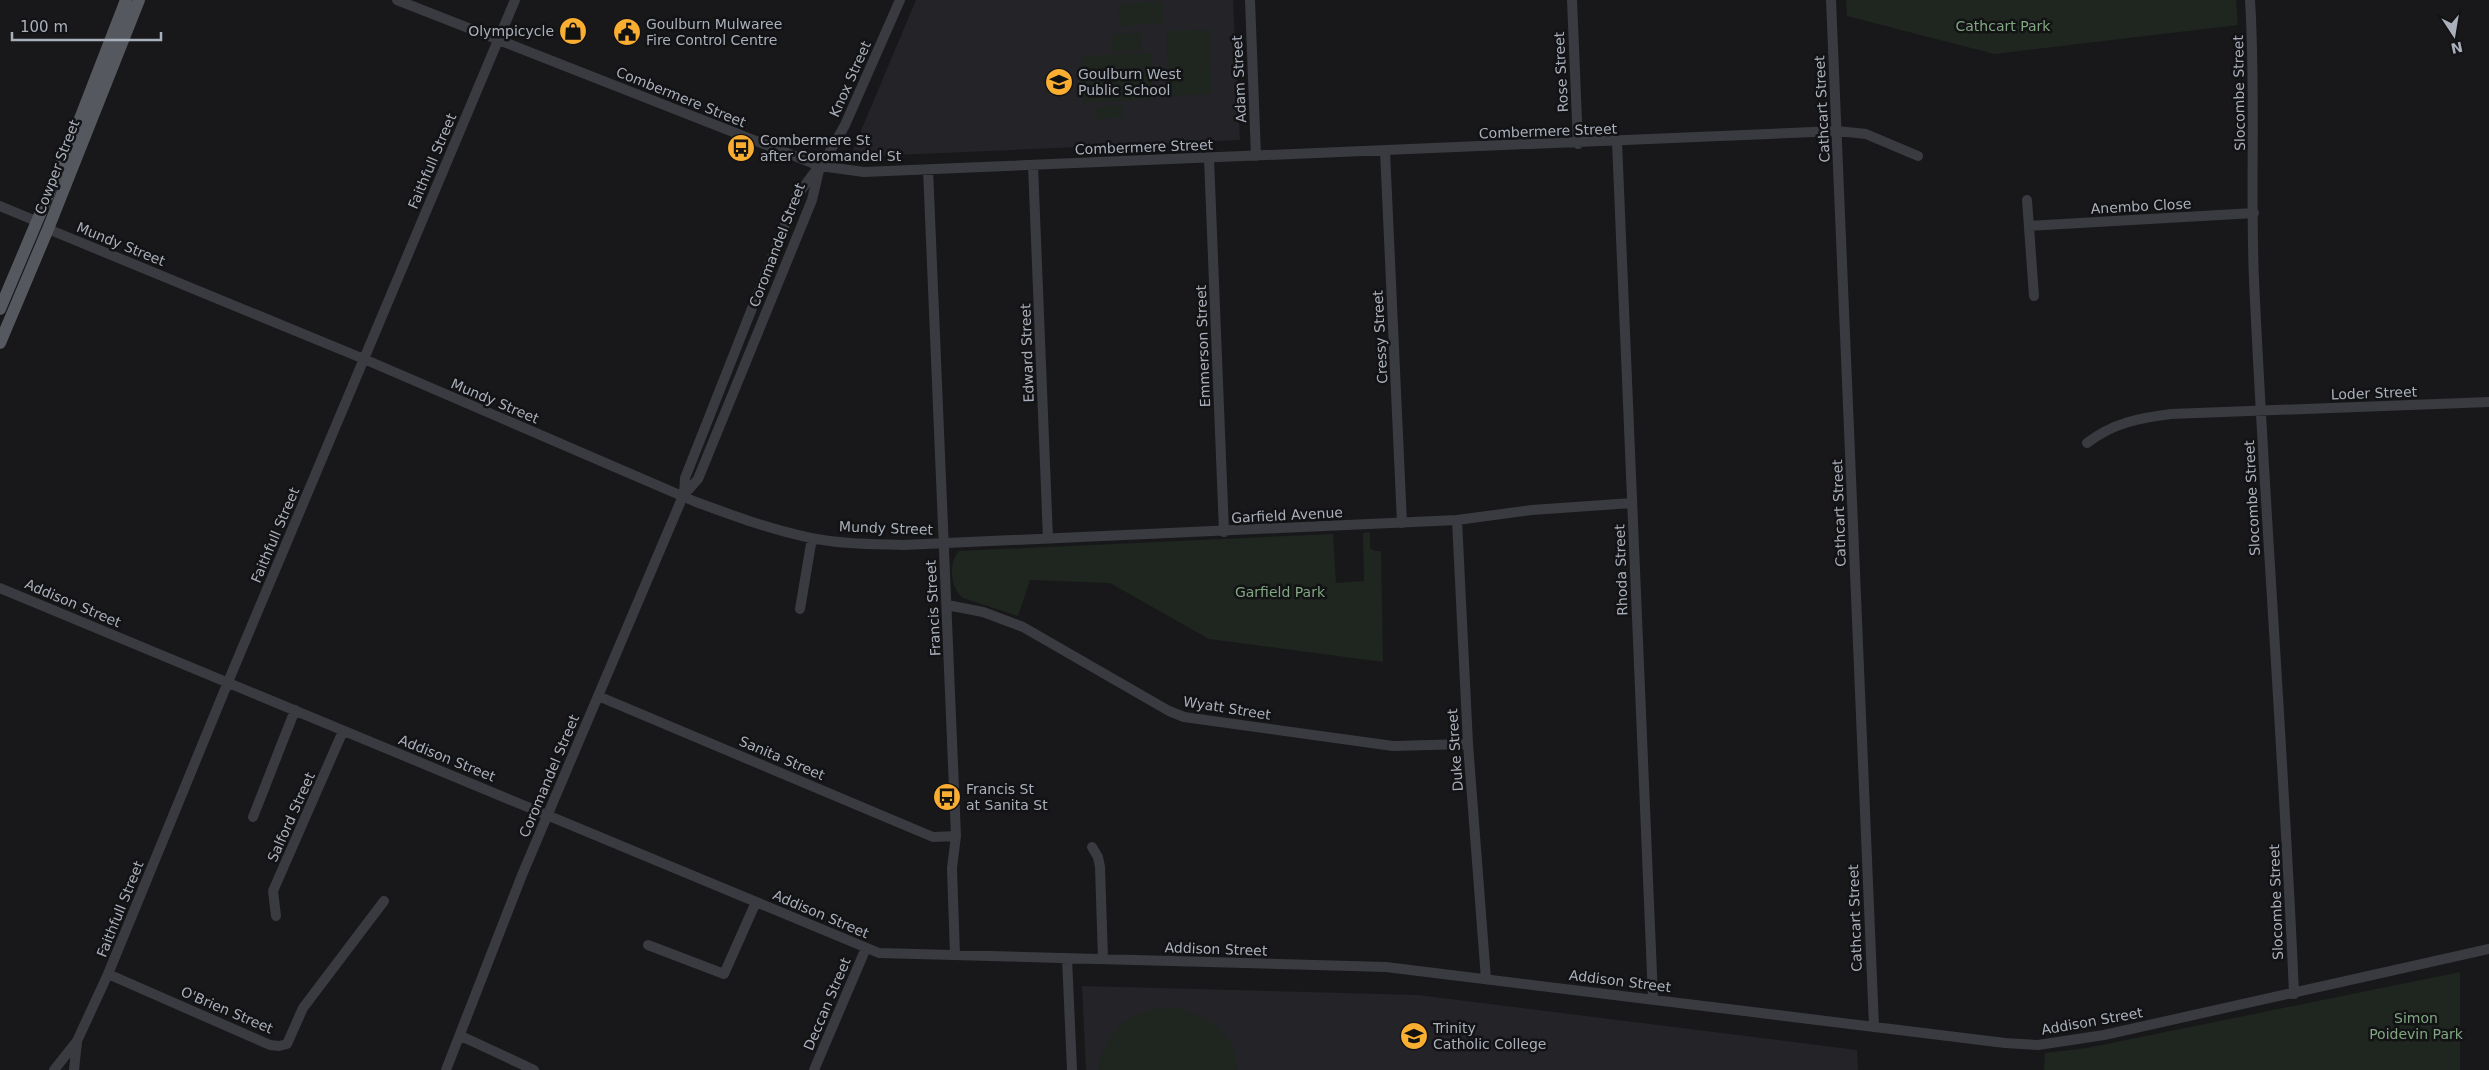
<svg xmlns="http://www.w3.org/2000/svg" width="2489" height="1070" font-family="'DejaVu Sans',sans-serif">
	<rect width="100%" height="100%" fill="#18181b"/>
	<!-- built -->
	<path fill="#242428" d="M916,0H1233L1240,140L850,157Z
		M1082,986L1418,995L1857,1050L1858,1070H1086Z"/>
	<!-- green -->
	<path fill="#1e261f" d="M1846,0H2236L2238,25L1994,54L1847,16Z
		M1162,1L1163,23L1120,26L1118,4Z
		M1210,30L1211,94L1168,96L1167,31Z
		M1141,33L1142,50L1112,52L1111,34Z
		M1151,53L1153,99L1083,103L1081,56Z
		M1122,105L1123,117L1096,119L1095,107Z
		M1370,532V548L1375,551H1381L1383,662L1209,639L1110,583L1030,580L1018,616L963,598C950,588 948,563 959,551L1333,534L1336,583L1364,581L1363,533Z
		M2460,972V1070H2044L2045,1053L2087,1048Z
		M1171,1007C1202,1013 1237,1032 1237,1070H1098C1106,1028 1130,1011 1171,1007Z"/>
	<g fill="none" stroke-linecap="round" stroke-linejoin="round">
		<!-- minor -->
		<path stroke="#393b40" stroke-width="10" d="M397,0L820,166L864,172L1837,131L1866,134L1918,156
			M1250,0L1256,156
			M1572,0L1578,144
			M1831,0L1874,1026
			M2250,0C2256,93 2250,187 2254,280C2265,518 2284,756 2294,994
			M1617,142L1653,998
			M1385,151L1402,523
			M1209,158L1224,532
			M1033,165L1048,539
			M928,169L956,836L952,868L955,955
			M2027,200L2034,296
			M0,206L36,221
			M2029,226L2254,213
			M48,229L364,359L696,502C734,516 772,530 811,538C841,544 873,544 903,545L1457,520L1532,510L1632,503
			M2087,443C2113,423 2139,418 2171,414L2489,402
			M684,496L685,478L796,197L829,153L845,125L900,0
			M1457,520L1468,744L1486,979
			M0,588L879,953L1386,967L2005,1043L2038,1045L2104,1035L2489,949
			M947,605L983,612L1023,627L1169,711L1184,717L1393,746L1468,744
			M800,609L812,538
			M598,696L933,837L956,836
			M253,817L295,710
			M1092,847L1098,857L1100,867L1103,959
			M276,916L273,891L343,731
			M648,945L724,974L756,902
			M1067,958L1072,1070
			M108,974L270,1045L279,1046L287,1044L303,1008L384,901
			M461,1036L534,1070
			M54,1070L77,1041L108,974L228,682L515,0
			M74,1070L77,1042
			M446,1070L522,875L683,496L698,479L812,200L820,166
			M814,1070L866,948"/>
		<!-- major -->
		<path stroke="#55585f" stroke-width="12" d="M0,309L78,124L126,0
			M0,343L48,229L139,0"/>
	</g>
	<!-- icons -->
	<defs>
		<g id="shop-disc" transform="scale(1.4375)"><circle r="9.5" fill="#faae31" stroke="#131316"/><path d="M-5-2.5h2.3a2.7 3.5 0 0 1 5.4 0H5L5.5 6h-11ZM-1.5-2.5h3a1.5 2.3 0 0 0-3 0Z" fill="#111"/></g>
		<g id="civic-disc" transform="scale(1.4375)"><circle r="9.5" fill="#faae31" stroke="#131316"/><path d="M-.6-6.5H3V-4.5H.6V-3L4-1V1h2V6H-6V1h2V-1L-.6-3ZM-1.2 2.5V6h2.4V2.5Z" fill="#111"/></g>
		<g id="school-disc" transform="scale(1.4375)"><circle r="9.5" fill="#faae31" stroke="#131316"/><path d="M0-5L7-2L0 1L-7-2ZM-4 1L0 2.5L4 1V4Q0 6-4 4Z" fill="#111"/></g>
		<g id="bus-disc" transform="scale(1.4375)"><circle r="9.5" fill="#faae31" stroke="#131316"/><path d="M-5-6H5V4H4V6H2V4H-2V6H-4V4H-5ZM-3.5-4V0h7V-4ZM-3.5 1.2v1.5H-2V1.2ZM2 1.2v1.5H3.5V1.2Z" fill="#111"/></g>
	</defs>
	<g fill-rule="evenodd">
		<use href="#shop-disc" x="573" y="31"/>
		<use href="#civic-disc" x="627" y="32"/>
		<use href="#school-disc" x="1059" y="82"/>
		<use href="#bus-disc" x="741" y="148"/>
		<use href="#bus-disc" x="947" y="797"/>
		<use href="#school-disc" x="1414" y="1036"/>
	</g>
	<g text-anchor="middle" stroke-width="5" stroke-linejoin="round" paint-order="stroke">
		<!-- poi labels -->
		<g font-size="14" fill="#aab0bb" stroke="#131316" text-anchor="start">
			<text x="646" y="29">Goulburn Mulwaree<tspan x="646" dy="16">Fire Control Centre</tspan></text>
			<text x="554" y="36" text-anchor="end">Olympicycle</text>
			<text x="1078" y="79">Goulburn West<tspan x="1078" dy="16">Public School</tspan></text>
			<text x="760" y="145">Combermere St<tspan x="760" dy="16">after Coromandel St</tspan></text>
			<text x="966" y="794">Francis St<tspan x="966" dy="16">at Sanita St</tspan></text>
			<text x="1433" y="1033">Trinity<tspan x="1433" dy="16">Catholic College</tspan></text>
		</g>
		<!-- park labels -->
		<g font-size="14" fill="#80a781" stroke="#131316">
			<text x="2003" y="31">Cathcart Park</text>
			<text x="1280" y="597">Garfield Park</text>
			<text x="2416" y="1023">Simon<tspan x="2416" dy="16">Poidevin Park</tspan></text>
		</g>
		<!-- street labels -->
		<g font-size="14" fill="#aab0bb" stroke="#131316">
			<text transform="translate(1561 72) rotate(-93)" y="5">Rose Street</text>
			<text transform="translate(850 79) rotate(-66)" y="5">Knox Street</text>
			<text transform="translate(1239 79) rotate(-93)" y="5">Adam Street</text>
			<text transform="translate(2239 93) rotate(-91)" y="5">Slocombe Street</text>
			<text transform="translate(681 97) rotate(22)" y="5">Combermere Street</text>
			<text transform="translate(1822 109) rotate(-93)" y="5">Cathcart Street</text>
			<text transform="translate(1548 131) rotate(-2)" y="5">Combermere Street</text>
			<text transform="translate(1144 147) rotate(-2)" y="5">Combermere Street</text>
			<text transform="translate(432 161) rotate(-67)" y="5">Faithfull Street</text>
			<text transform="translate(57 167) rotate(-69)" y="5">Cowper Street</text>
			<text transform="translate(2141 206) rotate(-3)" y="5">Anembo Close</text>
			<text transform="translate(121 244) rotate(22)" y="5">Mundy Street</text>
			<text transform="translate(777 245) rotate(-69)" y="5">Coromandel Street</text>
			<text transform="translate(1380 337) rotate(-93)" y="5">Cressy Street</text>
			<text transform="translate(1203 346) rotate(-92)" y="5">Emmerson Street</text>
			<text transform="translate(1027 353) rotate(-92)" y="5">Edward Street</text>
			<text transform="translate(2374 393) rotate(-2)" y="5">Loder Street</text>
			<text transform="translate(495 401) rotate(23)" y="5">Mundy Street</text>
			<text transform="translate(2252 498) rotate(-93)" y="5">Slocombe Street</text>
			<text transform="translate(1839 513) rotate(-92)" y="5">Cathcart Street</text>
			<text transform="translate(1287 515) rotate(-3)" y="5">Garfield Avenue</text>
			<text transform="translate(886 528) rotate(2)" y="5">Mundy Street</text>
			<text transform="translate(275 535) rotate(-67)" y="5">Faithfull Street</text>
			<text transform="translate(1621 570) rotate(-92)" y="5">Rhoda Street</text>
			<text transform="translate(73 603) rotate(23)" y="5">Addison Street</text>
			<text transform="translate(933 608) rotate(-93)" y="5">Francis Street</text>
			<text transform="translate(1227 708) rotate(9)" y="5">Wyatt Street</text>
			<text transform="translate(1455 750) rotate(-94)" y="5">Duke Street</text>
			<text transform="translate(447 758) rotate(22)" y="5">Addison Street</text>
			<text transform="translate(782 758) rotate(23)" y="5">Sanita Street</text>
			<text transform="translate(549 776) rotate(-67)" y="5">Coromandel Street</text>
			<text transform="translate(291 817) rotate(-66)" y="5">Salford Street</text>
			<text transform="translate(2276 902) rotate(-92)" y="5">Slocombe Street</text>
			<text transform="translate(120 909) rotate(-68)" y="5">Faithfull Street</text>
			<text transform="translate(821 914) rotate(23)" y="5">Addison Street</text>
			<text transform="translate(1855 918) rotate(-92)" y="5">Cathcart Street</text>
			<text transform="translate(1216 949) rotate(2)" y="5">Addison Street</text>
			<text transform="translate(1620 981) rotate(7)" y="5">Addison Street</text>
			<text transform="translate(827 1004) rotate(-67)" y="5">Deccan Street</text>
			<text transform="translate(227 1010) rotate(23)" y="5">O'Brien Street</text>
			<text transform="translate(2092 1021) rotate(-10)" y="5">Addison Street</text>
		</g>
	</g>
	<!-- north arrow -->
	<g transform="translate(2454 35) rotate(168)" stroke="#131316" stroke-width="4" paint-order="stroke">
	<path d="M0-4L9 19L0 12L-9 19Z" fill="#aab0bb"/>
	<text y="-8" font-size="14" font-weight="bold" text-anchor="middle" fill="#aab0bb">N</text>
	</g>
	<!-- scale -->
	<path d="M12 32v8h149v-8" fill="none" stroke="#aab0bb" stroke-width="2.5"/>
	<text x="20" y="32" font-size="15" fill="#aab0bb" stroke="#131316" stroke-width="4" paint-order="stroke">100 m</text>
</svg>
